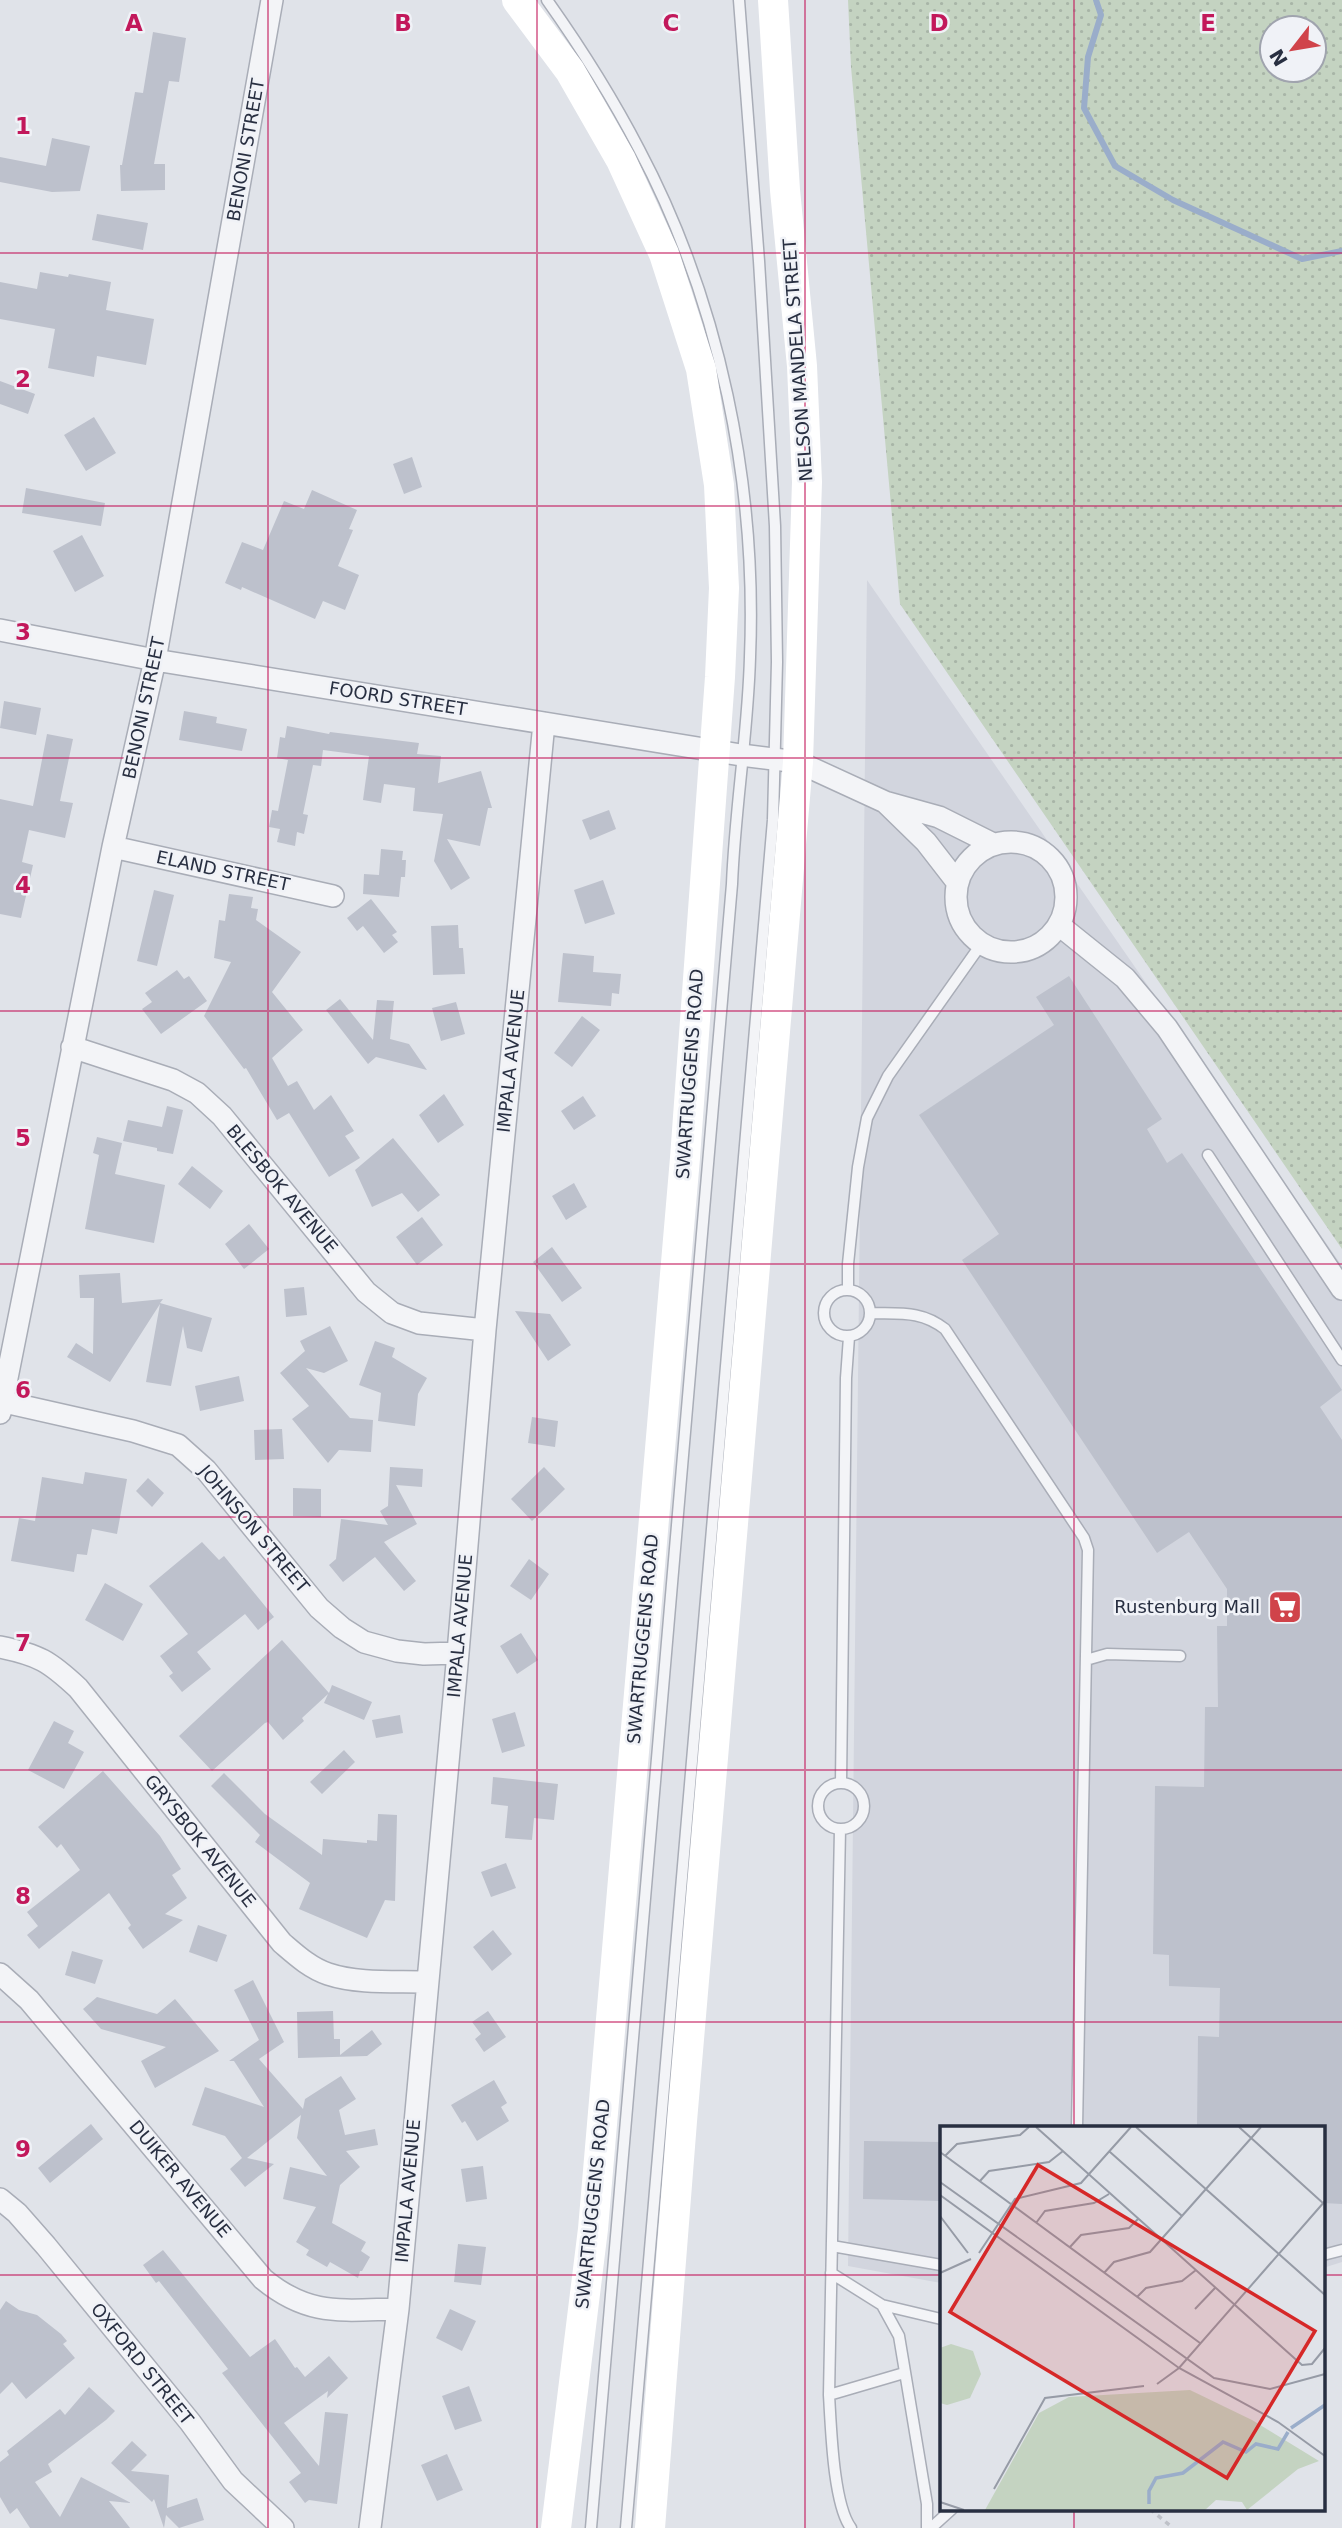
<svg xmlns="http://www.w3.org/2000/svg" width="1342" height="2528" font-family="'DejaVu Sans',sans-serif">
	<defs>
		<pattern id="grass-dots" width="8" height="8" patternUnits="userSpaceOnUse" patternTransform="scale(1.75)"><rect width="8" height="8" fill="#c4d3c1"/><path d="M2 2h.1M6 6h.1" fill="none" stroke="#a8b5a7" stroke-width="1.8" stroke-linecap="round"/></pattern>
	</defs>
	<rect width="100%" height="100%" fill="#e0e3e9"/>
	<!-- built -->
	<path fill="#d2d5de" d="M867,580L1342,1266V2262L1323,2268V2127H941V2283L848,2266Z"/>
	<!-- grass -->
	<path fill="url(#grass-dots)" fill-rule="evenodd" d="M848,0H1342V1249L900,604L851,67ZM1272,28H1314V70H1272Z"/>
	<g fill="none" stroke-linecap="round" stroke-linejoin="round">
		<!-- stream -->
		<path stroke="#9aadca" stroke-width="6" d="M1096,0L1101,15L1088,57L1084,108L1115,166L1173,200L1302,259L1342,251"/>
	</g>
	<!-- building -->
	<path fill="#bdc1cc" d="M153,32L186,38L179,82L169,81L154,164H165V190L121,191L120,165H122L135,92L143,93Z
		M52,138L90,146L80,191L52,192L0,182V157L46,166Z
		M97,214L148,223L143,250L92,240Z
		M40,272L68,277L69,274L111,282L106,310L154,319L146,365L97,356L94,377L48,368L55,329L0,319V282L37,289Z
		M0,381L35,394L28,414L0,404Z
		M94,417L116,453L86,471L64,435Z
		M412,457L422,487L404,494L393,464Z
		M26,488L105,503L101,526L22,513Z
		M312,490L357,510L349,529L353,530L338,566L359,575L345,610L323,601L315,619L242,587L241,590L225,583L242,542L263,550L284,501L304,509Z
		M82,535L104,576L75,592L53,551Z
		M4,701L41,708L36,735L0,728Z
		M184,711L217,717L216,723L247,729L242,751L179,740Z
		M287,726L329,734L330,732L419,743L417,754L441,756L438,783L481,771L492,808H488L480,846L447,839L470,878L451,890L434,861L443,814L413,811L415,788L384,784L381,803L363,800L369,756L323,750L321,766L313,765L303,814L308,815L304,834L297,832L295,846L277,842L280,829L269,827L272,810L278,811L288,760L277,758L280,737L285,738Z
		M47,734L73,739L60,801L73,803L65,838L29,830L22,862L33,865L21,918L0,914V799L33,806Z
		M609,810L616,829L590,840L582,820Z
		M381,849L403,851L402,860H406L405,877H401L399,897L363,894L364,874L379,875Z
		M603,880L615,914L585,924L574,890Z
		M154,890L174,895L157,966L137,961Z
		M229,894L253,897L251,908L258,909L256,920L301,952L272,992L303,1030L272,1058L288,1086L297,1081L314,1110L331,1095L354,1131L345,1136L360,1158L329,1177L289,1113L277,1120L246,1068L244,1069L204,1016L231,962L214,958L219,920L225,921Z
		M371,899L397,932L392,935L398,942L384,953L363,926L357,931L347,918Z
		M458,925L459,948H463L465,974L433,975L431,926Z
		M563,953L594,956L593,972L621,974L619,994L612,993L611,1006L558,1002Z
		M177,970L184,979L189,976L207,1001L161,1034L142,1009L152,1002L145,993Z
		M1069,976L1162,1119L1147,1129L1167,1163L1182,1153L1342,1390L1320,1407L1342,1440V2204L1323,2203V2127H1197L1198,2036L1219,2037L1220,1988L1169,1986V1955L1153,1954L1155,1786L1204,1787L1205,1707H1218L1217,1626H1227V1589L1189,1532L1157,1553L962,1260L999,1234L919,1115L1054,1025L1036,997Z
		M340,999L373,1040L377,1000L394,1001L390,1039L409,1044L427,1070L376,1057L368,1064L326,1010Z
		M456,1002L465,1034L441,1041L432,1008Z
		M582,1016L600,1030L572,1067L554,1053Z
		M444,1094L464,1125L438,1143L419,1115Z
		M583,1096L596,1116L574,1130L561,1111Z
		M167,1106L183,1110L173,1154L157,1151V1148L123,1141L128,1120L162,1127Z
		M97,1137L122,1143L115,1174L165,1185L154,1243L85,1229L99,1155L93,1153Z
		M393,1138L440,1195L418,1212L402,1193L372,1207L355,1170Z
		M192,1166L223,1191L210,1209L178,1184Z
		M574,1183L587,1207L566,1220L552,1196Z
		M422,1217L443,1245L417,1265L396,1237Z
		M249,1224L269,1249L244,1269L225,1244Z
		M552,1247L582,1288L562,1302L533,1262Z
		M120,1273L122,1303L163,1299L160,1303L212,1318L202,1352L187,1348L183,1326L171,1386L146,1382L160,1304L110,1382L67,1357L76,1343L93,1354L94,1298H80L79,1275Z
		M304,1287L307,1315L286,1317L284,1289Z
		M515,1311L550,1314L571,1345L548,1361Z
		M330,1326L348,1361L324,1373L306,1368L350,1418L373,1420L371,1452L339,1450L328,1463L292,1419L309,1406L280,1373L305,1351L300,1341Z
		M375,1341L395,1348L392,1357L427,1378L418,1394L415,1426L378,1421L381,1393L359,1385Z
		M239,1376L244,1401L200,1411L195,1386Z
		M532,1417L558,1421L555,1447L528,1443Z
		M282,1429L284,1459L255,1460L254,1430Z
		M390,1467L423,1469L422,1487L396,1485L417,1524L384,1542L416,1581L404,1591L375,1557L343,1582L329,1565L336,1559L341,1519L388,1525L380,1511L388,1506Z
		M544,1467L565,1489L532,1521L511,1499Z
		M85,1472L127,1479L117,1534L92,1529L87,1555L77,1554L74,1572L11,1561L19,1518L35,1521L42,1477L83,1484Z
		M148,1478L164,1493L152,1507L136,1491Z
		M293,1488L321,1489V1517L293,1516Z
		M202,1542L219,1560L224,1556L274,1617L258,1630L245,1614L197,1652L211,1669L182,1692L169,1676L173,1673L160,1656L188,1634L149,1586Z
		M529,1559L549,1574L531,1600L510,1586Z
		M105,1583L143,1604L123,1641L85,1620Z
		M521,1633L538,1660L517,1674L500,1646Z
		M282,1640L329,1693L332,1685L372,1702L364,1720L324,1703L328,1694L302,1718L304,1721L283,1740L268,1722L265,1723L212,1771L179,1736Z
		M515,1712L525,1746L502,1753L492,1719Z
		M400,1715L403,1733L376,1738L372,1720Z
		M54,1721L74,1731L68,1743L84,1752L64,1789L28,1770Z
		M344,1750L355,1762L322,1794L310,1782Z
		M103,1771L160,1836L181,1869L172,1875L187,1898L165,1914L183,1920L143,1949L128,1928L131,1925L109,1893L39,1949L27,1935L38,1926L27,1912L80,1870L61,1844L57,1848L38,1827Z
		M224,1773L265,1814L322,1855L323,1839L367,1843V1840L377,1841L378,1814L397,1815L395,1901L385,1900L367,1938L299,1909L310,1883L255,1842L260,1835L211,1786Z
		M493,1777L558,1784L554,1820L534,1818L532,1840L505,1838L508,1806L491,1804Z
		M506,1863L516,1888L491,1897L481,1872Z
		M198,1925L227,1935L217,1962L189,1952Z
		M493,1930L512,1954L492,1971L473,1947Z
		M72,1951L103,1960L95,1984L65,1975Z
		M253,1980L284,2042L259,2059L303,2109L305,2099L341,2076L356,2099L339,2110L345,2135L375,2129L378,2145L346,2151L360,2167L340,2185L332,2223L366,2242L361,2251L370,2257L362,2271H360L358,2278L330,2262L327,2267L306,2255L309,2250L296,2242L316,2207L283,2199L290,2167L327,2176L297,2138L301,2115L247,2158L274,2164L245,2187L230,2169L242,2158L225,2136L192,2125L205,2087L264,2107L234,2061H229L259,2040L234,1990Z
		M97,1997L157,2014L175,1999L219,2051L155,2088L141,2061L166,2047L101,2029L83,2009Z
		M333,2011L334,2039H340V2055L372,2030L382,2044L367,2056L298,2058L297,2012Z
		M488,2011L506,2037L484,2052L475,2039L481,2034L472,2022Z
		M494,2080L507,2103L501,2107L509,2121L477,2141L465,2121L462,2123L451,2105Z
		M91,2124L103,2139L50,2183L38,2168Z
		M864,2141L941,2142V2201L863,2199Z
		M483,2166L487,2199L466,2202L461,2169Z
		M458,2244L486,2247L481,2285L454,2282Z
		M163,2250L250,2357L275,2339L295,2368L297,2367L305,2377L329,2356L348,2378L327,2398L328,2391L284,2423L319,2466L325,2412L348,2414L337,2504L309,2500L305,2503L289,2482L301,2473L222,2373L228,2369L159,2281L156,2283L143,2265Z
		M6,2301L19,2310L37,2315L61,2334L67,2341L63,2344L75,2358L26,2399L12,2382L0,2394V2310Z
		M450,2309L476,2321L462,2351L436,2338Z
		M469,2386L482,2421L455,2430L442,2396Z
		M89,2387L115,2411L106,2420L48,2464L52,2472L35,2482L60,2517L81,2477L131,2503L109,2501L130,2528H30L17,2508L10,2514L0,2497V2462L9,2455L7,2451L60,2409L65,2415Z
		M132,2441L147,2455L131,2471L169,2475L167,2508L197,2498L204,2520L179,2528L166,2515L164,2528L154,2499L152,2502L111,2463Z
		M447,2454L463,2490L437,2501L421,2465Z"/>
	<g fill="none" stroke-linecap="round" stroke-linejoin="round">
		<!-- lane casing -->
		<g stroke="#a9adb7" stroke-width="13">
			<path id="lane" d="M547,0C581,48 612,97 639,149C720,302 757,484 750,657C748,733 735,808 732,884L591,2528
				M1208,1155L1342,1360
				M848,1290V1264L858,1167L867,1118L888,1076L982,943
				M824 1313a23 23 0 1 1 46 0a23 23 0 1 1-46 0Z
				M870,1313C899,1314 921,1310 945,1329L1084,1538L1088,1550L1077,2127
				M1086,1660L1107,1654L1180,1656
				M841,1783L846,1378L849,1337
				M818 1806a23 23 0 1 1 46 0a23 23 0 1 1-46 0Z
				M840,1829L829,2395C831,2426 833,2504 851,2528
				M832,2246L941,2265
				M1323,2255L1342,2250
				M831,2273L882,2305L899,2336L927,2504V2528
				M882,2305L941,2319
				M829,2395L904,2373
				M626,2528L773,820L777,662L775,526L759,261L739,0
				M931,2528L952,2509"/>
		</g>
		<!-- street casing -->
		<g stroke="#a9adb7" stroke-width="24">
			<path id="street" d="M0,630L155,660L741,755L798,762L885,802L939,817L993,844
				M886,803L926,842L957,882
				M956 897a55 55 0 1 1 110 0a55 55 0 1 1-110 0Z
				M113,847L333,896
				M1059,925L1125,978L1167,1028L1342,1289
				M72,1047L173,1080L197,1093L222,1116L366,1292L392,1313L419,1323L485,1330
				M0,1401L133,1431L178,1445L206,1470L319,1608L342,1628L364,1642L397,1651L424,1654L458,1653
				M0,1413L113,847L155,660L272,0
				M0,1647C39,1655 49,1661 78,1688L282,1943C296,1955 310,1968 328,1974C358,1984 395,1981 426,1982
				M0,1974L29,2000L263,2279C309,2317 342,2310 398,2309
				M0,2199L17,2213L46,2246L190,2422L233,2481L283,2528
				M370,2528L398,2309L458,1653L485,1330L544,723"/>
		</g>
		<!-- path -->
		<path stroke="#bec1c8" stroke-width="3.5" stroke-dasharray="5 5" stroke-linecap="butt" d="M1150,2509L1173,2528"/>
		<!-- lane -->
		<use href="#lane" stroke="#f3f4f7" stroke-width="10"/>
		<!-- street -->
		<use href="#street" stroke="#f3f4f7" stroke-width="21"/>
		<!-- secondary -->
		<path stroke="#fff" stroke-width="30" d="M517,0L570,71L621,160L664,254L701,369L719,485L724,588L720,677L685,1158L593,2229L556,2528
			M650,2528L682,2121L798,762L807,482L802,366L785,190L773,0"/>
	</g>
	<!-- grid -->
	<path fill="none" stroke="#c2185b" stroke-width="2" stroke-opacity="0.55" d="M268,0V2528M537,0V2528M805,0V2528M1074,0V2127M0,253H1342M0,506H1342M0,758H1342M0,1011H1342M0,1264H1342M0,1517H1342M0,1770H1342M0,2022H1342M0,2275H941M1323,2275H1342M1074,2509V2528"/>
	<!-- icons -->
	<defs>
		<g id="supermarket-square" transform="scale(1.75)"><rect x="-9" y="-9" width="18" height="18" rx="4" fill="#d0434a" stroke="#f0f2f7"/><path d="M-6-5.5h2.5l.6 2H6L4.5 2H-2.5L-4.4-4H-6ZM-1.5 3.2a1.3 1.3 0 1 0 .1 0ZM3 3.2a1.3 1.3 0 1 0 .1 0Z" fill="#fff"/></g>
	</defs>
	<g fill-rule="evenodd">
		<use href="#supermarket-square" x="1285" y="1607"/>
	</g>
	<g text-anchor="middle" stroke-width="5" stroke-linejoin="round" paint-order="stroke">
		<!-- street labels -->
		<g font-size="18" fill="#282f41" stroke="#f0f2f7">
			<text transform="translate(246 150) rotate(-80)" y="6">BENONI STREET</text>
			<text transform="translate(798 360) rotate(-94)" y="6">NELSON MANDELA STREET</text>
			<text transform="translate(398 699) rotate(9)" y="6">FOORD STREET</text>
			<text transform="translate(144 708) rotate(-78)" y="6">BENONI STREET</text>
			<text transform="translate(223 871) rotate(12)" y="6">ELAND STREET</text>
			<text transform="translate(511 1061) rotate(-84)" y="6">IMPALA AVENUE</text>
			<text transform="translate(690 1074) rotate(-86)" y="6">SWARTRUGGENS ROAD</text>
			<text transform="translate(282 1189) rotate(50)" y="6">BLESBOK AVENUE</text>
			<text transform="translate(254 1529) rotate(50)" y="6">JOHNSON STREET</text>
			<text transform="translate(460 1626) rotate(-85)" y="6">IMPALA AVENUE</text>
			<text transform="translate(643 1639) rotate(-85)" y="6">SWARTRUGGENS ROAD</text>
			<text transform="translate(200 1841) rotate(51)" y="6">GRYSBOK AVENUE</text>
			<text transform="translate(180 2179) rotate(50)" y="6">DUIKER AVENUE</text>
			<text transform="translate(408 2191) rotate(-85)" y="6">IMPALA AVENUE</text>
			<text transform="translate(593 2204) rotate(-84)" y="6">SWARTRUGGENS ROAD</text>
			<text transform="translate(142 2364) rotate(51)" y="6">OXFORD STREET</text>
		</g>
		<!-- poi labels -->
		<g font-size="18" fill="#282f41" stroke="#f0f2f7" text-anchor="end">
			<text x="1260" y="1613">Rustenburg Mall</text>
		</g>
	</g>
	<!-- overview -->
	<g transform="translate(940 2126)">
		<rect width="385" height="385" fill="#e0e3e9"/>
		<path d="M250,264L312,294L379,335L358,343L307,384L302,376L276,374L265,384H45L99,287L129,271Z" fill="#c4d3c1"/>
		<path d="M11,218L33,225L41,248L30,272L7,279L0,277V222Z" fill="#c4d3c1"/>
		<path fill="none" stroke="#9aadca" stroke-width="3.5" d="M351,302L385,279M209,378V365L216,352L243,347L283,316L306,326L316,318L338,323L348,306"/>
		<path fill="none" stroke="#969ba6" stroke-width="2" d="M96,1L362,239L372,238L385,222M196,1L385,169M299,1L384,78M0,26L260,217M170,26L242,90M5,30L17,18L80,9L89,1M40,55L49,45L109,36L123,25M0,56L274,252L330,263L385,248M0,69L239,242L338,296L385,330M0,90L28,127M96,97L105,85L154,77L169,68M130,121L141,109L189,102L198,93M39,127L75,73L141,57L191,1M0,147L31,133M164,147L174,136L210,126L321,1M197,171L206,162L242,155L256,144M255,183L275,162M217,258L239,242L385,75M54,363L105,272L204,260M0,376L24,384"/>
		<path fill="#d62828" fill-opacity="0.15" stroke="#d62828" stroke-width="3.5" d="M98,39L375,205L287,352L10,186Z"/>
		<rect width="385" height="385" fill="none" stroke="#282f41" stroke-width="3.5"/>
	</g>
	<g font-size="23" text-anchor="middle" font-weight="bold" fill="#c2185b" stroke="#f0f2f7" stroke-width="5" stroke-linejoin="round" paint-order="stroke">
		<text x="134" y="31">A</text>
		<text x="403" y="31">B</text>
		<text x="671" y="31">C</text>
		<text x="939" y="31">D</text>
		<text x="1208" y="31">E</text>
		<text x="23" y="134">1</text>
		<text x="23" y="387">2</text>
		<text x="23" y="640">3</text>
		<text x="23" y="893">4</text>
		<text x="23" y="1146">5</text>
		<text x="23" y="1398">6</text>
		<text x="23" y="1651">7</text>
		<text x="23" y="1904">8</text>
		<text x="23" y="2157">9</text>
	</g>
	<!-- north arrow -->
	<g transform="translate(1293 49) rotate(239)"><circle r="33" fill="#f0f2f7" stroke="#a0a4ae" stroke-width="2"/>
	<path d="M0-5L12 26L0 18L-12 26Z" fill="#d0434a"/>
	<text y="-10" font-size="19" font-weight="bold" text-anchor="middle" fill="#282f41">N</text>
	</g>
</svg>
